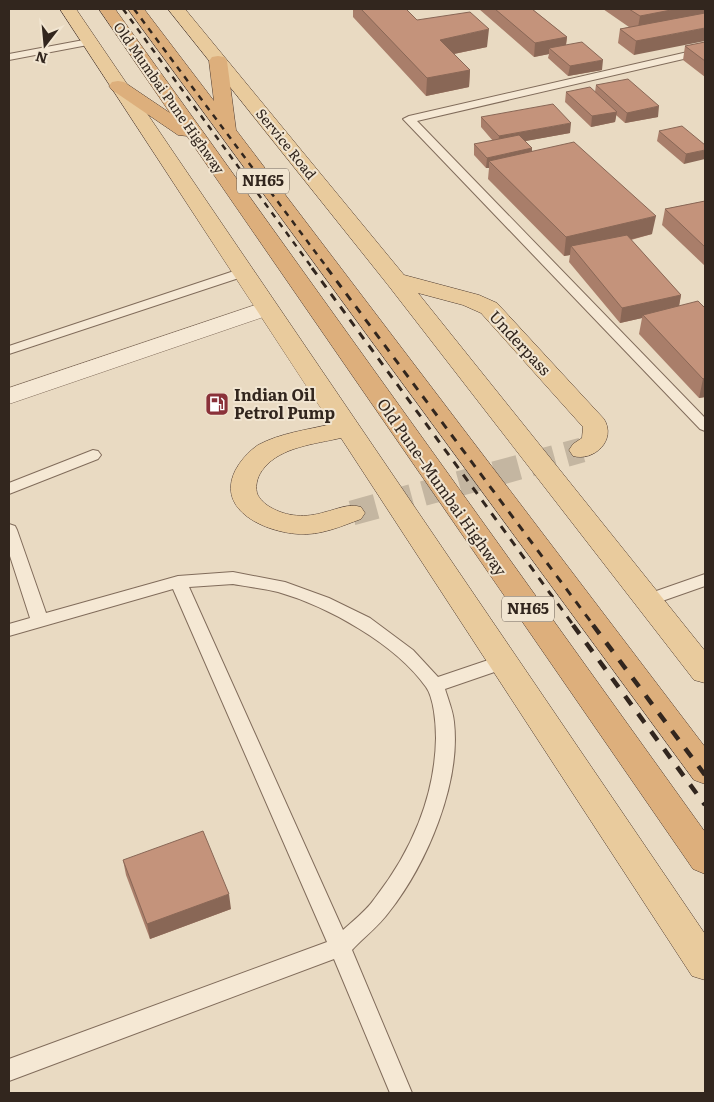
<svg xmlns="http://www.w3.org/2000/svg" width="714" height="1102" font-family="Literata,serif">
	<rect width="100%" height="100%" fill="#e9dac2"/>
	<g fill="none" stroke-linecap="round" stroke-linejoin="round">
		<!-- primary-tunnel -->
		<path stroke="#c4b6a1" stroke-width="25" stroke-dasharray="25 12" stroke-linecap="butt" d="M352,513L582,450"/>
		<!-- service casing -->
		<g stroke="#816c5b" stroke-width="2">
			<path id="service" d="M89,39L94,42L93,44L9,60V54Z
				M705,48V54L417,121L705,418V431L700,429L403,119L409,116Z
				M243,268L249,272L248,275L9,354V346Z
				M93,450L98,451L101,455L98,459L9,494V483Z
				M9,524L15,526L17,530L46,613L178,576L233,572L285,582L329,598L370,618L413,650L438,677L503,655L509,657L512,662L509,667L445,689C448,699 453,711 454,722C461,783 427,864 389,912C379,926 364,937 352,950L412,1093H390L334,959L9,1081V1059L327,942L173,589L9,636V624L30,618L9,553ZM233,584C248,587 263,588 278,592C327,606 396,644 426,687C434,698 436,724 436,738C435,797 411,852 375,898C367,910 354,920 343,930L189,587Z
				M705,574V586L648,606L642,604L640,600L642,596Z"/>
		</g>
		<!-- tertiary casing -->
		<g stroke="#816c5b" stroke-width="1">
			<path id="tertiary" d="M267,301L275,303L278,308L275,313L9,404V388Z"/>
		</g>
		<!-- primary casing -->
		<g stroke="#4f3b2f" stroke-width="1">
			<path id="primary" d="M60,9H76L705,934V980L692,976L341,438C315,444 281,447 264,468C258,475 255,484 257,493C259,499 265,504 270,507C287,517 306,518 325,512C338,509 348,503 361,507L365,513L361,519C342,526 320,536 298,534C266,532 216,511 235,471C240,461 249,451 258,445C280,433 307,430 331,424Z
				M168,9H185L404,275L479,295L497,303L604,419C617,440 594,462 573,456L569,450L573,444L582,438L583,427L481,313L463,305L418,293L705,651V683L694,680L388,285Z"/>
		</g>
		<!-- trunk casing -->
		<g stroke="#4f3b2f" stroke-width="1">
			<path id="trunk" d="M99,9H115L705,832V874L693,869L187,136L178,135L112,90L109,86L112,82L118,81L124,82L170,113Z
				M128,9H144L214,101L209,61L212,57L218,56L224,57L227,61L236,130L705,747V784L694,780Z"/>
		</g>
		<!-- service -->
		<use href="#service" fill="#f5e8d4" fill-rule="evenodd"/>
		<!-- tertiary -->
		<use href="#tertiary" fill="#f5e8d4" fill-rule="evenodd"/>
		<!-- primary -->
		<use href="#primary" fill="#e9cb9d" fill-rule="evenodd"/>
		<!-- trunk -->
		<use href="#trunk" fill="#ddaf7c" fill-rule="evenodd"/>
		<!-- rail-far2 -->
		<path stroke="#32261e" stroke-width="2.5" stroke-dasharray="6 6" stroke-linecap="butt" d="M123,9L313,269
			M134,9L328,269"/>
		<!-- rail-far1 -->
		<path stroke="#32261e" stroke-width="3" stroke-dasharray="8 8" stroke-linecap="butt" d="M312,268L574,626
			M327,268L594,626"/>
		<!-- rail -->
		<path stroke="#32261e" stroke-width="4.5" stroke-dasharray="11 11" stroke-linecap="butt" d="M573,625L705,805
			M593,625L705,775"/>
	</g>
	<!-- wall -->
	<path fill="#a97e6a" d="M353,9H406L417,20L487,47L454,54L470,70L469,87L426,96L353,17Z
		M479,9H532L567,37L566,45L602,70L568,76L548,58L549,54L534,57Z
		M603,9H705L634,55L618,43L620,29L629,27Z
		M705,42V77L683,60L685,46Z
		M596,85L658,117L625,123L616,115L615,122L591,127L565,102L566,92H595Z
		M481,117L570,133L525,141L532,148V151L652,234L631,240L681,295L679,306L705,308V397L699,398L639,334L642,318L620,323L569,262L570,255L564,256L488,179L489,168H486L474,155V144L493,141L481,127Z
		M659,131L705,145L684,164L657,141Z
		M705,201V266L662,225L665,209Z
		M123,860L231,909L150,939L126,875Z"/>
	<!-- shaded-wall -->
	<path fill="#896756" d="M676,9H705V19L637,33L640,16Z
		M705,28V41L634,55L636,41Z
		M489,29L487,47L439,57L440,40Z
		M567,37L565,51L549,48V54L534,57L535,43Z
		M603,60L602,70L568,76L570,66Z
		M470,70L469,87L426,96L427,78Z
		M659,106L658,117L625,123L627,113Z
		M617,112L615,122L591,127L592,116Z
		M571,123L570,133L498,146L499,136Z
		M532,148L531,159L489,161V168H486L487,158Z
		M705,150V159L684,164L686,154Z
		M656,216L652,234L577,253L571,246L570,255L564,256L566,237Z
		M681,295L678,311L643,315L642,318L620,323L622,308Z
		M705,378V397L699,398L703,379Z
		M229,894L231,909L150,939L147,924Z"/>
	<!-- building -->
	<path fill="#c4937b" stroke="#896756" d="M361,9H406L417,20L470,12L489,29L440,40L470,70L427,78Z
		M495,9H532L567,37L535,43Z
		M629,9H676L640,16Z
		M705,13V28L636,41L620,29Z
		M582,42L603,60L570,66L549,48Z
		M705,42V61L685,46Z
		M628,79L659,106L627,113L596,85Z
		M590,87L617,112L592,116L566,92Z
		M553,104L571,123L499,136L481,117Z
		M682,126L705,145V150L686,154L659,131Z
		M519,135L532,148L487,158L474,144Z
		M574,142L656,216L566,237L489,161Z
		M705,201V247L665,209Z
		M627,235L681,295L622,308L571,246Z
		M698,301L705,308V378L703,379L643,315Z
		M203,831L229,894L147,924L123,860Z"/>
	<!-- icons -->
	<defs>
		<g id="fuel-square" transform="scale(1.25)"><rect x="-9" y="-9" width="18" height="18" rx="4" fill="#8a3139" stroke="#f1e5d1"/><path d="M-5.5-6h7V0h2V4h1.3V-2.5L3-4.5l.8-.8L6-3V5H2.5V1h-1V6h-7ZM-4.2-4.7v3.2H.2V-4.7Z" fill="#fff"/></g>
	</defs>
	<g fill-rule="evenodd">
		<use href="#fuel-square" x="217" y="404"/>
	</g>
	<g text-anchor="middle" stroke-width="4" stroke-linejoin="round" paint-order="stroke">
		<!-- far-street labels -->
		<g font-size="14" fill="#32261e" stroke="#f1e5d1">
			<text transform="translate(169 98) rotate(55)" y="5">Old Mumbai Pune Highway</text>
			<text transform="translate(286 144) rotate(51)" y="5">Service Road</text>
		</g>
		<!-- shield labels -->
		<g fill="#f1e5d1" stroke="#6b5f54" stroke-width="1">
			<rect x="237" y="168.5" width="52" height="25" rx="4"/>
			<rect x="502" y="596.5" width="52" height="25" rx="4"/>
		</g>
		<g font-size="15" font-weight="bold" fill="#32261e">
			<text x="263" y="186">NH65</text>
			<text x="528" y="614">NH65</text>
		</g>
		<!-- street labels -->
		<g font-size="16" fill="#32261e" stroke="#f1e5d1">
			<text transform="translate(520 343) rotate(47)" y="6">Underpass</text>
			<text transform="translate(442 487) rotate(55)" y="6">Old Pune–Mumbai Highway</text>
		</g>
		<!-- poi labels -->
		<g font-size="16" font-weight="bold" fill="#32261e" stroke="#f1e5d1" text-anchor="start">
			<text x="234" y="401">Indian Oil<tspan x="234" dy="18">Petrol Pump</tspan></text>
		</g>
	</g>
	<!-- border -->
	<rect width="714" height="1102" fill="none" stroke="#32261e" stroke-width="20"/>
	<!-- north arrow -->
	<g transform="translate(45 45) rotate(196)" stroke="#f1e5d1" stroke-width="4" paint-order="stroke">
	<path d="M0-4L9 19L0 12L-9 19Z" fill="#32261e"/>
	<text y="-8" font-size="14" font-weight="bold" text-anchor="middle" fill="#32261e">N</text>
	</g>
</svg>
